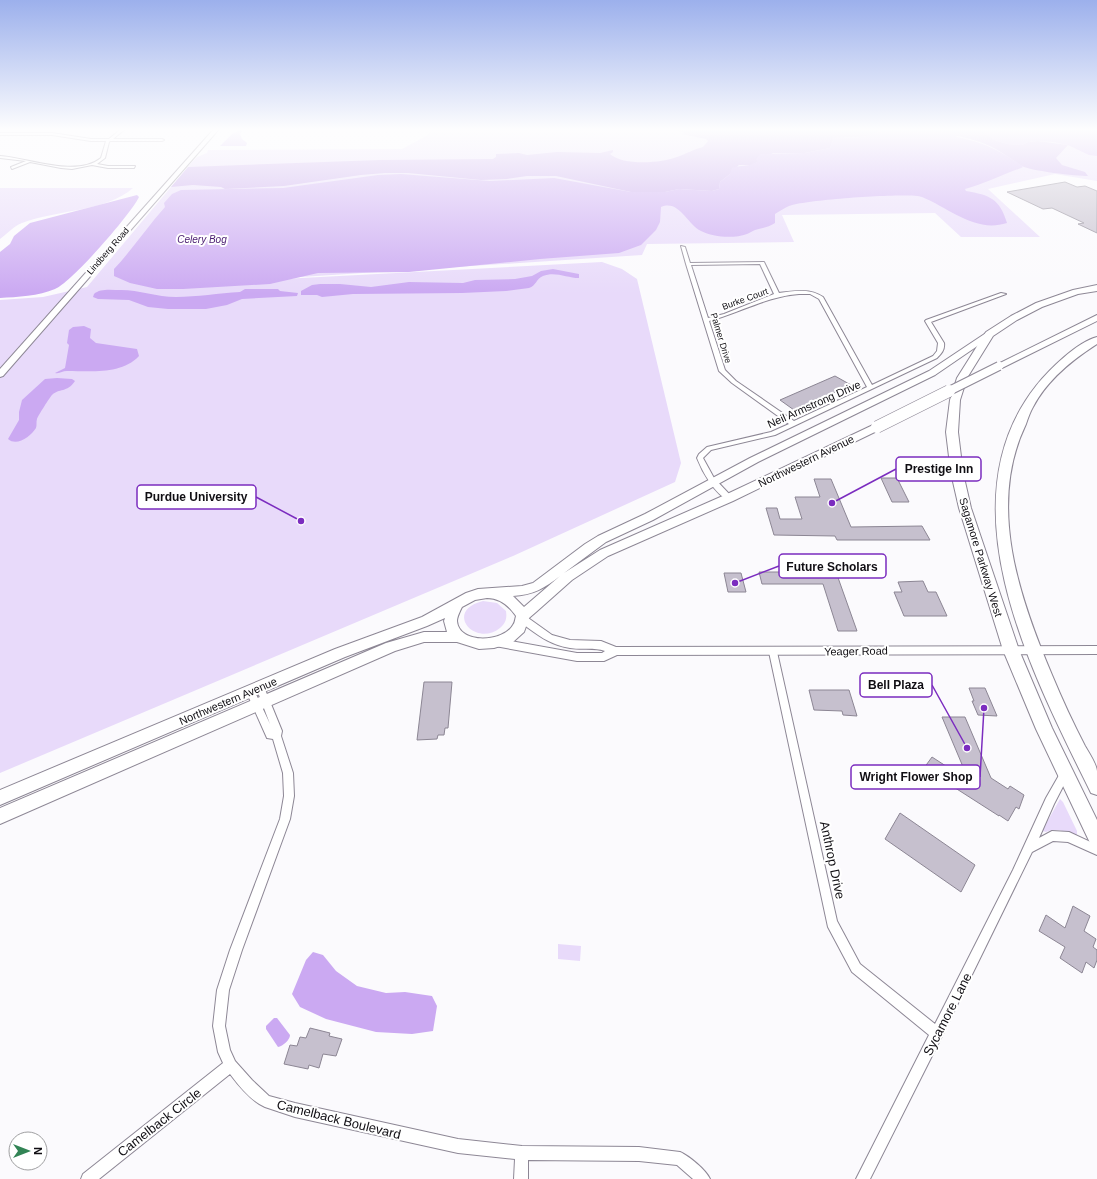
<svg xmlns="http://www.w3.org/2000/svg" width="1097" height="1179" font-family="Helvetica,sans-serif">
	<rect width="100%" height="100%" fill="#fbfafd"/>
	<!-- green -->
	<path fill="#e8dafa" d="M431,129H1097V181L1055,174L988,189L1040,237H961L935,213L782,215L794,242L647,244L642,255L225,282L602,262L622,269L637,279L681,463L675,482L513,556L0,773V300L43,297L87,287L192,162L197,157L207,153L208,150L402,149L428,135Z
		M0,188H133C106,212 55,210 22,223C14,226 7,234 0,239Z
		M483,601L497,603L506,611C507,618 506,623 500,628C475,648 443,611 483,601Z
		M1060,799L1063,802L1077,831V835C1066,833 1058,827 1046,832L1042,831Z
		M558,944L581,946L580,961L558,959Z"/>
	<!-- forest -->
	<path fill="#c5a3eb" d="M674,129H982L994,140L1008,144L1022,145L1028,142L1038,141L1068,145L1056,158L1062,165L1085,172L1088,176C1077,176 1030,171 1022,166C1009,158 996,147 980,142C949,132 913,128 881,130C869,139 849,137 834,138L830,148L805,153H773L752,165H739L730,174L720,182L719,189L712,191L679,189L665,192H631L556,176H527L507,179L481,180L408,173H385L361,175L284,186L225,189L221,187L193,185L171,187L188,167L380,160L493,159L496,157V154L519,153L527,155L557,152L600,153L613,150V152L610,154C623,166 662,163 677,157C686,154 694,149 703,147L708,141L706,139L682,134L684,133Z"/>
	<!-- water -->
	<path fill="#cba9f2" d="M892,129C907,129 947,125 957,137C985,143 997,149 1021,165L1023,167L1021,168C1002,175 984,184 965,189L966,191C990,195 1000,199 1007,223C975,233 951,209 922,197C910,192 802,200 789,206C784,208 780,211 775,214V223C769,227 763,228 755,230C752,231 750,233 747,234C733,239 713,237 701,231C687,224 679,199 661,207L660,222L656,230L641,245L619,253L540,259L409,272L318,273L270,284L183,289H157L130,283L114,276V269C132,250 147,227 165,207L164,203L172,194L181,190L283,188L378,175L401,174L490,181L554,178L631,192H665L679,189L712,191L719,189L720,182L730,174L732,168C740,165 749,167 757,162L756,159L760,154L805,153L830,148L834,138C845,138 856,138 867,136C877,134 880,130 892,129Z
		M982,129H1097V156L1089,155L1068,145L1053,142L1038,141L1028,142L1022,145L1008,144L994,140Z
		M240,130L242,131L240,134L242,139L247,143L246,146H220L232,134Z
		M137,195L139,197C131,214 71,283 55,289C39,296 17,297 0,298V252L10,244L14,236L30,223Z
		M553,269L579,274V278C567,278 555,271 543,276C536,279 536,286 529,288L506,291L462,293L353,294L322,297L317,295H301V291L312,285L320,284H340L371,287L409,282L463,283L475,280L515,279L532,276L541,271Z
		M245,289H278L280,291L298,293L297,296L242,299L227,305L206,309H168L148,307L129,300L98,299L93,297L94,294C100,288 112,290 121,290C139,290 157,297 176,297C197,297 219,293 240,292Z
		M84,326L91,329L90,338L96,343L137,349L139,356C121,375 90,371 67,371C62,371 60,374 55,373L65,368L69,345L67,343L69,330L73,327Z
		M57,378L72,379L75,381C67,393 59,388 52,395C50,397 38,416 37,419C36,422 37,425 36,428C31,436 17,447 8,439L19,420V412L22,400L45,379Z
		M313,952L323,955L336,971L357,986L386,993L405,992L432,996L437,1006L433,1031L412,1034L376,1032L326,1019L300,1007L292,994L306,960Z
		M274,1018H277L290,1035C290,1040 283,1046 278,1047L266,1029V1026Z"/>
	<!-- building -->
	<path fill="#c6c0ce" stroke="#8c8694" d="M1065,182L1077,187L1085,186L1097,191V233L1078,224L1084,223L1052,208L1043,209L1007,192Z
		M835,376L851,385L794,410L780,400Z
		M881,478H897L909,502H892Z
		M814,479H831L851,527L922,526L930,540H837L835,536L774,535L766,508H777L780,519H802L795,497H820Z
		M759,572H836L857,631H838L823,584H762Z
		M724,573H741L746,592H728Z
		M923,581L928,592H936L947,616H904L894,592H902L898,582Z
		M424,682H452L448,728H445L444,735H438L437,739L417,740Z
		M969,688H985L997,716L978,715L972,701H974Z
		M809,690H849L857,716L843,715L842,711L814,710Z
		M942,717H965L991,778L1008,789L1010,786L1024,795L1019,809L1016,807L1008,821L999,815V816L924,768L932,757L969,781Z
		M900,813L975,865L961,892L885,839Z
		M1073,906L1090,916L1084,931L1096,939L1093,947L1097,950V960L1094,968L1086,962L1082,973L1060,958L1065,947L1039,931L1046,915L1065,928Z
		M310,1028L330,1033L329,1036L342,1039L336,1056L323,1054L319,1068L309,1065L308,1069L284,1064L290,1045L297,1046L300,1037L306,1038Z"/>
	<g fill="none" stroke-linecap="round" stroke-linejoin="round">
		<!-- minor casing -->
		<g stroke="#8d8795" stroke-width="2">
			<path id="minor" d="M121,129H125L113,139H162L164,140L162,141H110L109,142L105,158L97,164L108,166H135L134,168H108L92,165L72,169L61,168L30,162L12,169L11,167L26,161L0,158V156C29,158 76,178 101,158L106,141H91L52,135H0V133H52L91,139H109Z
				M681,246L685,247L690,263L764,262L779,293C794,291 809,288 823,297L872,385L933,356L937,351L938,343L925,321L926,320L1001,293L1006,294L931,322L944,343C945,350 941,354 937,358L775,435L711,450L703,458L714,478L733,498L729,500C715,495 702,471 697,458L699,454L707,447L771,432L789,424L732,383L719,371L686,264ZM760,264L774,294L724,314L708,318L691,265ZM799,294H810L819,299L867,387L794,421L736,381L725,370L709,321C739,313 768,296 799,294Z
				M773,649L776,650L777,652L837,921L860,964L935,1024L1013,870L1046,798L1062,770L1065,769L1068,770L1070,773L1054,804L1039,838L1052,831L1069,832L1097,845V855L1068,842L1053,841L1032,852L941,1038L870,1179H856L929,1035L852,972L828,927L769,652L770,650Z
				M260,683L263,684L264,687L282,731L281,736L293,773L294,796L290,819L242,950L229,990L225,1026L230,1050L235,1061L252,1080L269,1096L295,1103L458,1139L522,1146L639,1147L680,1152C689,1156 706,1170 710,1179H693L677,1165L639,1161L528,1160V1179H514L515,1159L458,1153L295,1117L265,1107C251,1101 239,1086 230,1074L99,1179H81L83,1174L223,1063L218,1052L213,1026L217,990L230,950L280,819L284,796L283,773L273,739L267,738L246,691L247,688L250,687L253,688L270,724L256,687L257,684Z"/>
		</g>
		<!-- tertiary casing -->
		<g stroke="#8d8795" stroke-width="2">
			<path id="tertiary" d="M524,615L552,635L570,640L601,641L616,647L1097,646V654L617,655L604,661H577L495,646L494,643L495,640L499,639L577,653H602L605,651C594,647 582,650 570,648C549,645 537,634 520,622L519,619L520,616Z"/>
		</g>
		<!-- secondary casing -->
		<g stroke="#8d8795" stroke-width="2">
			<path id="secondary" d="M214,129H219L3,376L0,377V369Z"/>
		</g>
		<!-- primary casing -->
		<g stroke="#8d8795" stroke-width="2">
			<path id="primary" d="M1097,315V321L1002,368H996L994,366Z
				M989,331L992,332L993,334L992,336L935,375L758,462L653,520L606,542L564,573L600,550L725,495L873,425H881L882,427L881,429L733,501L608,556L572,580L536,612L529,618L524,632L513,642L494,648L479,649L457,642H424L395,651L0,824V808L386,643L424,632H447L444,621L445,618L427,626L345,657L0,805V790L335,649L422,617L466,593L478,589L522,586L533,583L585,544L598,536L645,514L750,458L929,371ZM560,576L524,607L513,596C533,595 545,588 560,576ZM487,598C500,598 509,606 516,616C515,619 515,623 513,625C504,642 459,645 457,621C457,617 460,611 462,607L475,600Z"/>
		</g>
		<!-- trunk casing -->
		<g stroke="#8d8795" stroke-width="2">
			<path id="trunk" d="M1097,285V291L1078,294L1042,307L1017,320L993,336L967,378L960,400L958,432L963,473L971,508L1019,650L1052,728L1097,820V848L1091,845L1036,729L1003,650L959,508L951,473L946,432L950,400L957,378L986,332L1011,316L1036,303L1073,290Z
				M1097,337V344C1072,360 1047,380 1033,407C1030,412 1028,418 1026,424C987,505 1019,597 1052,675C1062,699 1073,723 1085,746C1089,753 1096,763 1097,771C1097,778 1097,787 1097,795L1091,793C1034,677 942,505 1036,386C1049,370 1077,342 1097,337Z"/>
		</g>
		<!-- minor -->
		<use href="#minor" fill="#fff" fill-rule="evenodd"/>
		<!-- tertiary -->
		<use href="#tertiary" fill="#fff" fill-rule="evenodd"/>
		<!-- secondary -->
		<use href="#secondary" fill="#fff" fill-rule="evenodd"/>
		<!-- primary -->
		<use href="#primary" fill="#fff" fill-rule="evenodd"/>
		<!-- trunk -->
		<use href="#trunk" fill="#fff" fill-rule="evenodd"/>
		<!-- primary-bridge-far1 casing -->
		<g stroke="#8d8795" stroke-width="10" stroke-linecap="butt">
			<path id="primary-bridge-far1" d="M947,392L999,366"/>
		</g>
		<!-- primary-bridge casing -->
		<g stroke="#8d8795" stroke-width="13" stroke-linecap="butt">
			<path id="primary-bridge" d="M877,427L949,391"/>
		</g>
		<!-- primary-bridge-far1 -->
		<use href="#primary-bridge-far1" stroke="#fff" stroke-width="8"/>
		<!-- primary-bridge -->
		<use href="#primary-bridge" stroke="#fff" stroke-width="12"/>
	</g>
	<!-- sky -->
	<linearGradient id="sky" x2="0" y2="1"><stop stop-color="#9cb0ec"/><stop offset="0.44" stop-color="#fdfdfe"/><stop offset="1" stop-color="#fdfdfe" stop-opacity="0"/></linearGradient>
	<rect width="1097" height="294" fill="url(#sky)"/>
	<g text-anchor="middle" stroke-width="4" stroke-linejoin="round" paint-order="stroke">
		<!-- far-street labels -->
		<g font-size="9" fill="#100e13" stroke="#fff">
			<text transform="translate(108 251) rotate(-49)" y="3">Lindberg Road</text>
			<text transform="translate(745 299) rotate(-20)" y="3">Burke Court</text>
			<text transform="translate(721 338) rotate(73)" y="3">Palmer Drive</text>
		</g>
		<!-- far-water labels -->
		<g font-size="10" font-style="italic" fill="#4d2073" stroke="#fff">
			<text x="202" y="243">Celery Bog</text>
		</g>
		<!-- street labels -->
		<g font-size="11" fill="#100e13" stroke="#fff">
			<text transform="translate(814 404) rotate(-24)" y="4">Neil Armstrong Drive</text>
			<text transform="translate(806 461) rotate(-26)" y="4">Northwestern Avenue</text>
			<text transform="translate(981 557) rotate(73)" y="4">Sagamore Parkway West</text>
			<text transform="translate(856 651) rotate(-1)" y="4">Yeager Road</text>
			<text transform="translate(228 701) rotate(-23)" y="4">Northwestern Avenue</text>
		</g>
		<!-- near-street labels -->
		<g font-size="13" fill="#100e13" stroke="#fff">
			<text transform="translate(833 860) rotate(78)" y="5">Anthrop Drive</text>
			<text transform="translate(947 1014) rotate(-63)" y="5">Sycamore Lane</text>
			<text transform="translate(339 1119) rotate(14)" y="5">Camelback Boulevard</text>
			<text transform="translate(159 1122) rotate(-38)" y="5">Camelback Circle</text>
		</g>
	</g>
	<!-- callouts -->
	<path fill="none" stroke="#7b2cbf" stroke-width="1.5" d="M832 503L896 469M301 521L256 497M735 583L779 566M967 748L932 685M984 708L980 777"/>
	<g fill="#7b2cbf" stroke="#fff" stroke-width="1.5">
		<circle cx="832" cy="503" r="4"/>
		<circle cx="301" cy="521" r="4"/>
		<circle cx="735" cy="583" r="4"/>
		<circle cx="967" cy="748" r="4"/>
		<circle cx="984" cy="708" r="4"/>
	</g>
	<g fill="#fff" stroke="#7b2cbf" stroke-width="1.5">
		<rect x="896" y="457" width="85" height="24" rx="4"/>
		<rect x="137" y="485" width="119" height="24" rx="4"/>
		<rect x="779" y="554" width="107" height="24" rx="4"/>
		<rect x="860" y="673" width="72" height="24" rx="4"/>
		<rect x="851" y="765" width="129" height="24" rx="4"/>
	</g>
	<g font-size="12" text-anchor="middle" font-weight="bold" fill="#100e13">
		<text x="939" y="473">Prestige Inn</text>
		<text x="196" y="501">Purdue University</text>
		<text x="832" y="571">Future Scholars</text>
		<text x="896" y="689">Bell Plaza</text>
		<text x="916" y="781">Wright Flower Shop</text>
	</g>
	<!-- north arrow -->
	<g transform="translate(28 1151) rotate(90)"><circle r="19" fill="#ffffff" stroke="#9f9fa1"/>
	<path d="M0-3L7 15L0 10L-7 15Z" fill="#328455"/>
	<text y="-6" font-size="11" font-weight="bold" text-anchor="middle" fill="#100e13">N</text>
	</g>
</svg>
